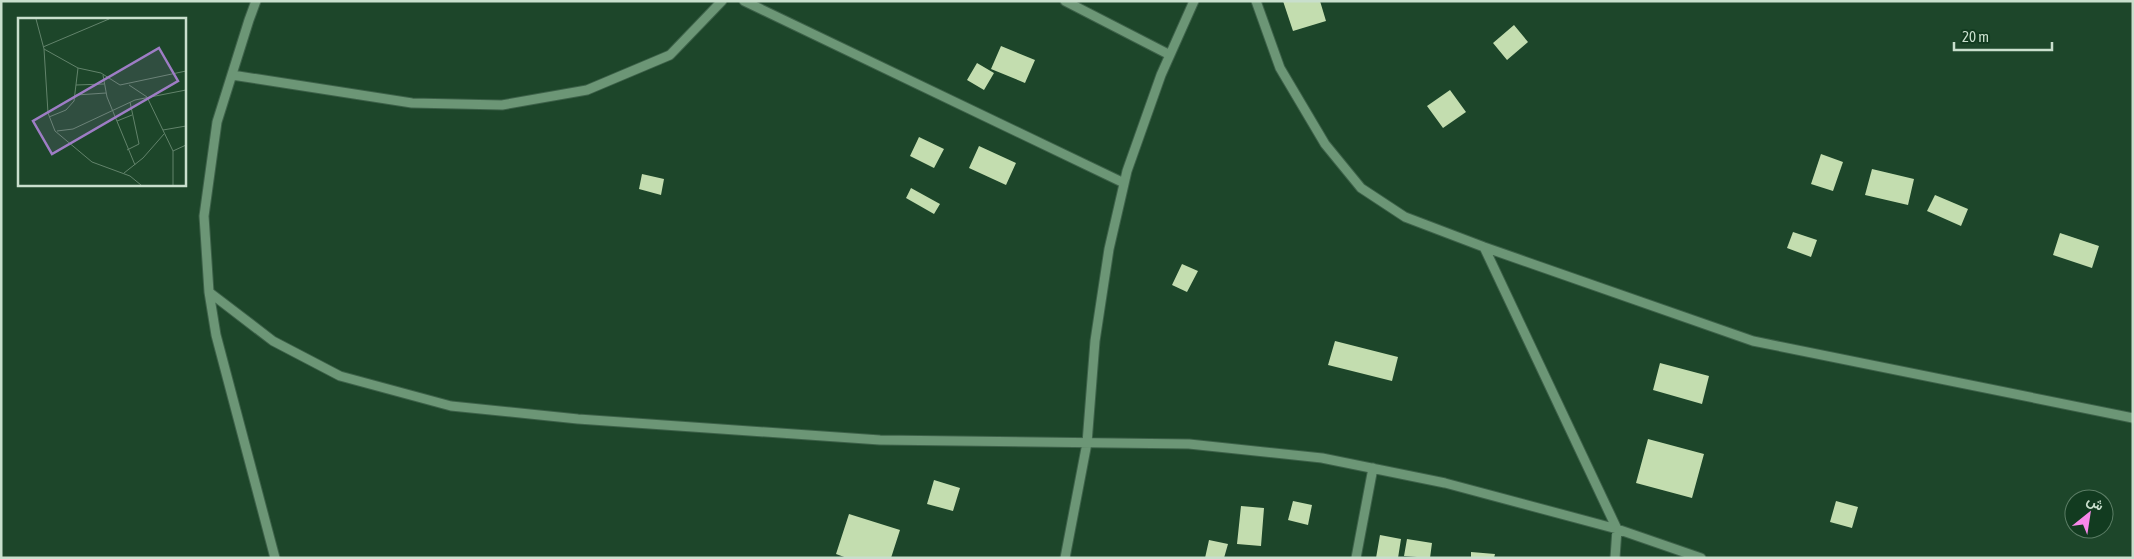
<svg xmlns="http://www.w3.org/2000/svg" width="2134" height="559" font-family="'Asap Condensed',Vazirmatn,sans-serif">
	<rect width="100%" height="100%" fill="#1d462a"/>
	<!-- building -->
	<path fill="#c3ddaf" d="M1283,1H1320L1326,21L1293,31Z
		M1514,25L1528,42L1507,60L1493,43Z
		M1001,46L1035,60L1025,83L991,69Z
		M977,63L994,73L984,90L967,80Z
		M1450,90L1466,112L1443,128L1427,106Z
		M919,137L944,149L934,168L910,156Z
		M979,146L1016,163L1006,185L969,168Z
		M1821,154L1843,162L1833,191L1811,184Z
		M1872,169L1914,179L1908,205L1865,195Z
		M642,174L664,179L661,195L639,189Z
		M911,188L940,204L934,214L906,198Z
		M1935,195L1968,209L1961,226L1927,211Z
		M1793,232L1817,240L1811,257L1787,248Z
		M2060,233L2099,246L2092,268L2053,255Z
		M1182,264L1198,271L1187,292L1172,285Z
		M1335,341L1398,357L1392,381L1328,365Z
		M1660,363L1709,376L1702,404L1653,390Z
		M1648,439L1704,454L1692,498L1636,483Z
		M934,480L960,488L953,511L927,504Z
		M1293,501L1312,505L1308,525L1288,520Z
		M1836,501L1858,507L1852,528L1830,522Z
		M1241,506L1264,508L1261,546L1237,544Z
		M849,514L900,530L891,558H847L836,554Z
		M1380,535L1401,539L1398,558H1376Z
		M1407,539L1432,543L1430,558L1404,556Z
		M1209,540L1228,544L1224,558H1205Z
		M1471,552L1495,554L1494,558H1471Z"/>
	<g fill="none" stroke-linecap="round" stroke-linejoin="round">
		<!-- minor casing -->
		<g stroke="#3d6149" stroke-width="11">
			<path id="minor" d="M256,1L249,20L217,122L204,216L209,292L216,335L275,558
				M744,1L1124,183
				M1065,1L1170,55
				M1256,1L1280,68L1325,144L1361,188L1405,217L1484,247L1753,341L2133,418
				M232,75L412,103L502,105L587,90L670,55L722,1
				M1484,247L1617,529L1615,558
				M209,292L273,341L340,376L451,406L578,419L880,440L1189,444L1322,458L1445,483L1617,529L1701,558
				M1065,558L1087,443L1095,341L1109,249L1127,171L1161,75L1194,1
				M1356,558L1373,468"/>
		</g>
		<!-- minor -->
		<use href="#minor" stroke="#6c9676" stroke-width="9"/>
	</g>
	<!-- overview -->
	<g transform="translate(18 18)">
		<rect width="168" height="168" fill="#1d462a"/>
		<path fill="none" stroke="#62836b" stroke-width="1" d="M18,1L26,31L60,50L83,55L102,67L168,53M25,29L91,1M26,31L30,95L37,113L74,144L112,158L123,167M85,57L89,79L117,147M58,67L86,66M111,67L129,79L155,133L168,127M58,77L88,75M31,99L48,92L56,83L60,50M99,103L114,97M145,112L168,108M39,113L55,111L117,82L168,72M109,132L121,126L112,84M155,133V167M106,155L125,140L146,116"/>
		<path fill="#9e7dc5" fill-opacity="0.15" stroke="#9e7dc5" stroke-width="2.5" d="M141,30L160,63L34,136L15,103Z"/>
		<rect width="168" height="168" fill="none" stroke="#c9dfcd" stroke-width="2.5"/>
	</g>
	<!-- border -->
	<rect width="2134" height="559" fill="none" stroke="#c9dfcd" stroke-width="5"/>
	<!-- north arrow -->
	<g transform="translate(2089 514) rotate(30)"><circle r="24" fill="#123b20" stroke="#5b7d65"/>
	<path d="M0-4L9 19L0 12L-9 19Z" fill="#f888ea"/>
	<text y="-8" font-size="14" font-weight="bold" text-anchor="middle" fill="#c9dfcd">ش</text>
	</g>
	<!-- scale -->
	<path d="M1954 42v8h98v-8" fill="none" stroke="#c9dfcd" stroke-width="2.5"/>
	<text x="1962" y="42" font-size="15" fill="#c9dfcd" stroke="#123b20" stroke-width="4" paint-order="stroke">20 m</text>
</svg>
